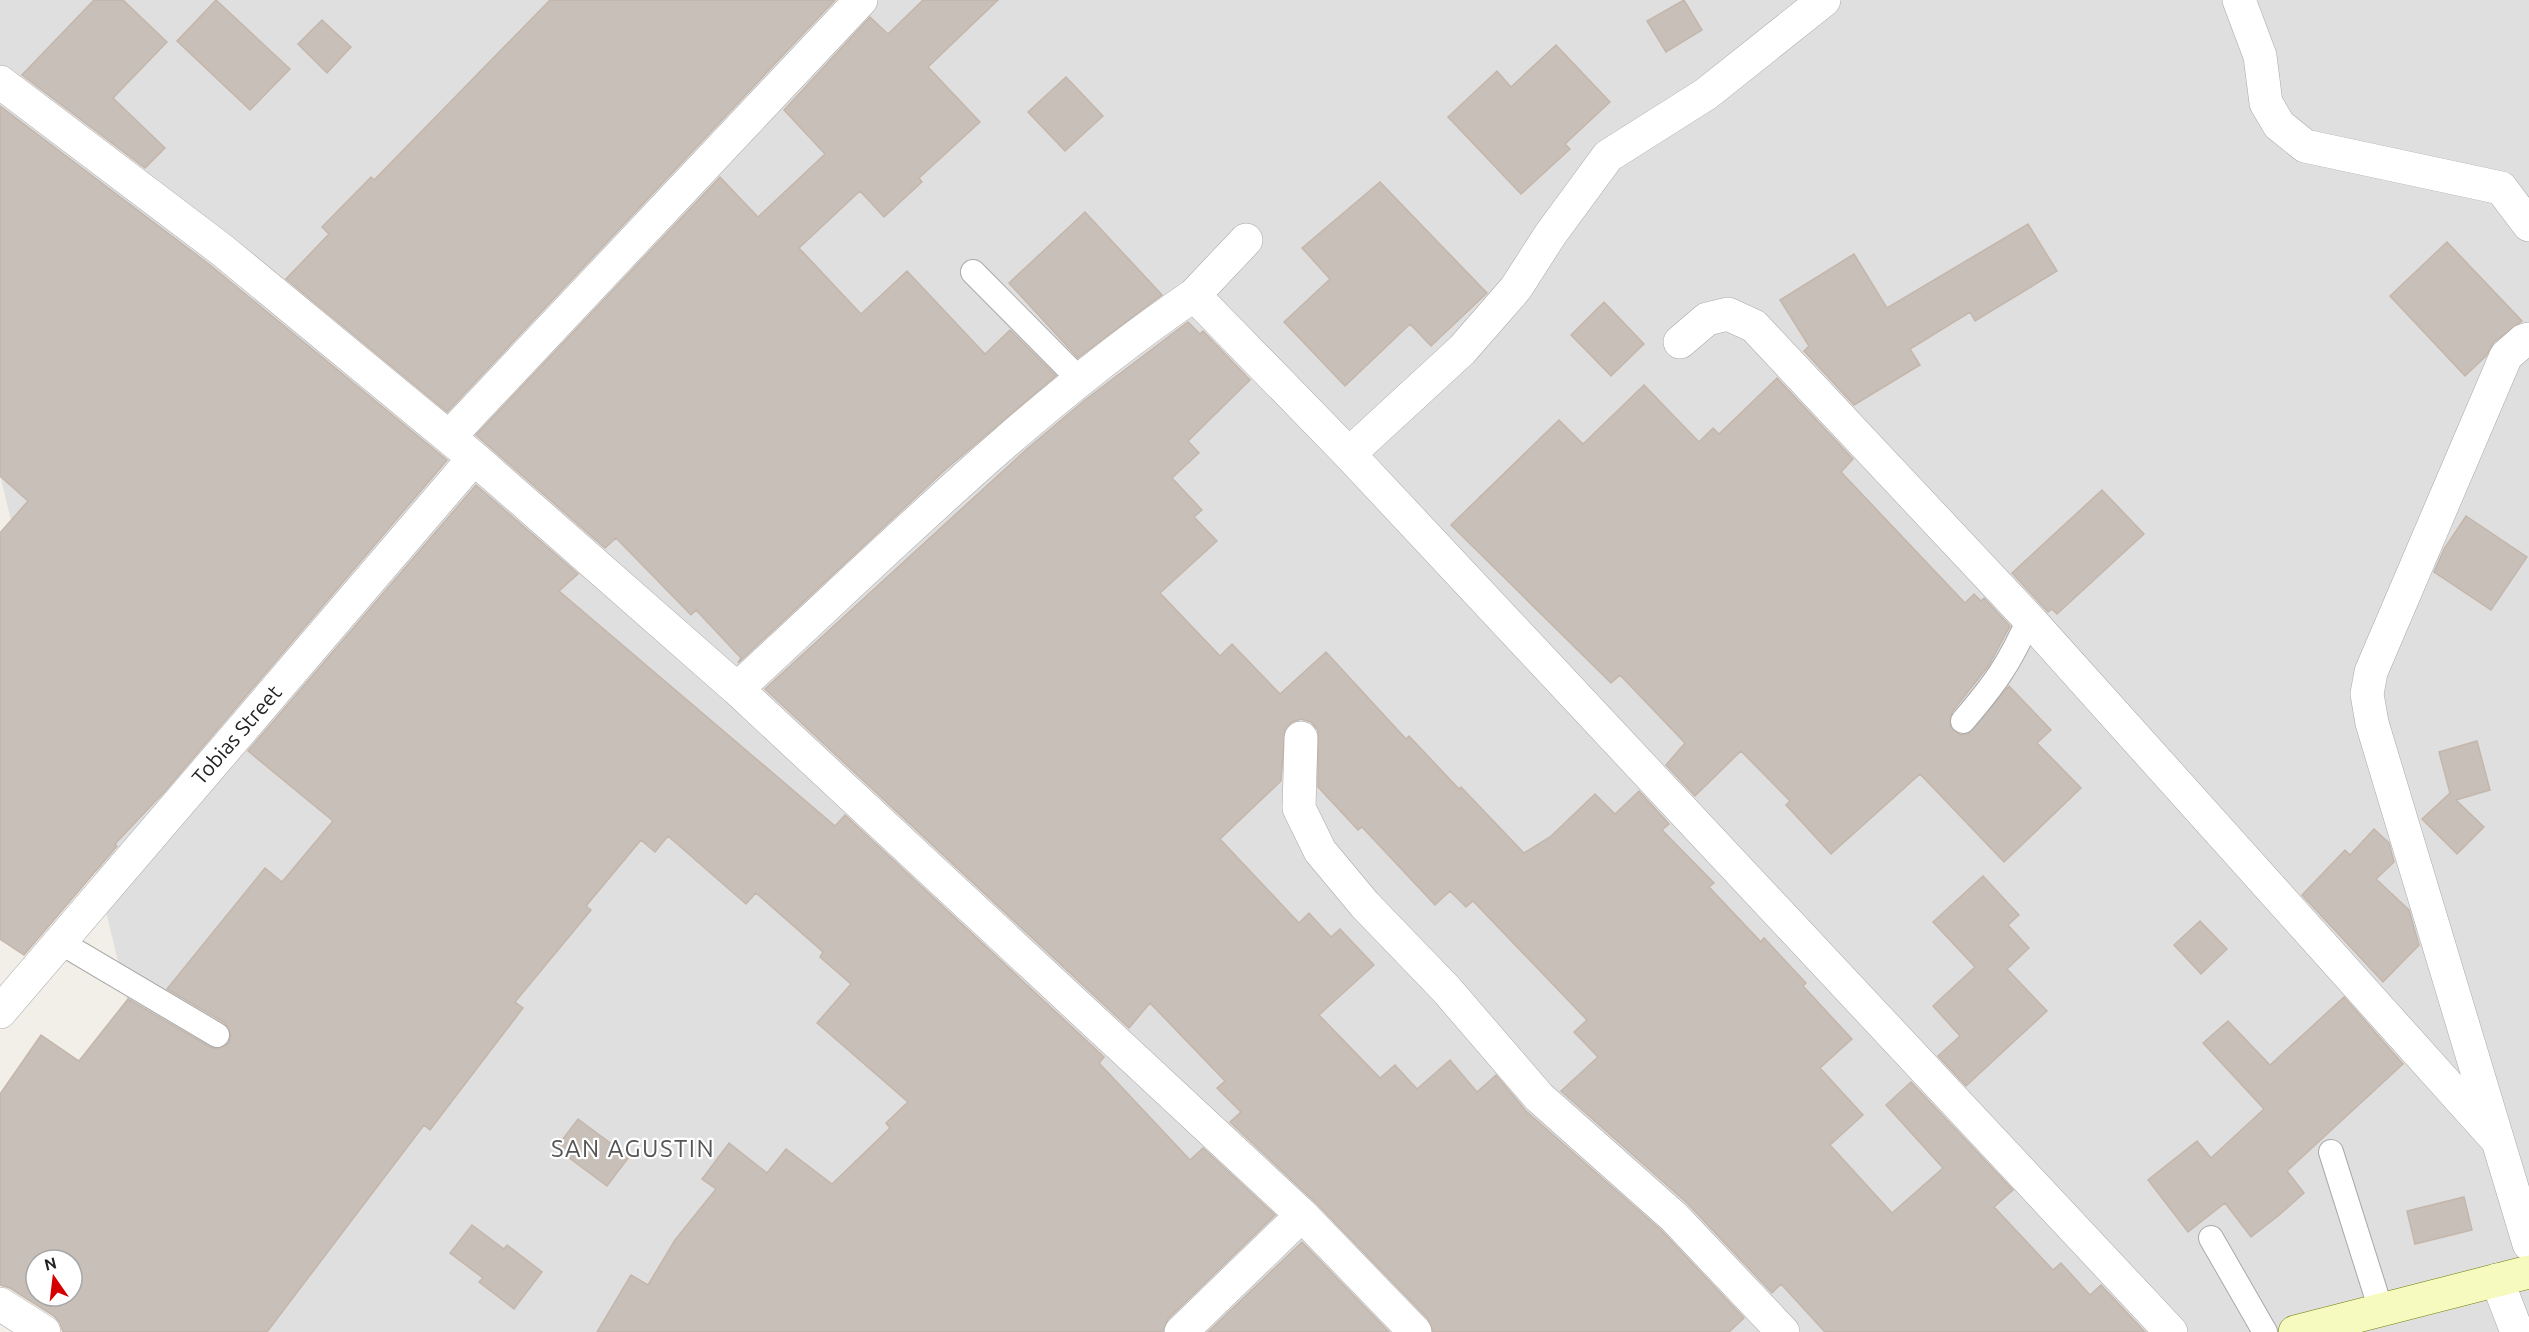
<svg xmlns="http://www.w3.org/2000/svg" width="2529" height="1332" font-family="Ubuntu,sans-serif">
	<rect width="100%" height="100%" fill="#f2efe9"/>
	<!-- residential -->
	<path fill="#e0dfdf" d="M0,0H2529V1332H208L0,475Z"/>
	<!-- building -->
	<path fill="#c7bfb8" stroke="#c4b6ab" stroke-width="1.5" fill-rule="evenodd" d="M94,0H123L167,42L113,98L165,148L145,168L22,75Z
		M216,0L290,69L250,110L177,41Z
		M550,0H835L447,412L286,279L329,234L322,227L371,177L374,180Z
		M923,0H998L928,67L980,122L919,178L922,182L884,217L860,191L799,248L861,314L907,271L985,354L1010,330L1056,376L946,469L738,663L741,658L696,610L691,615L616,538L605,548L476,435L720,177L758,217L825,154L784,110L870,17L888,34Z
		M1684,0L1702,30L1666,52L1647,21Z
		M322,20L351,47L327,73L298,44Z
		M1556,45L1610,102L1565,144L1570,149L1521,194L1448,117L1497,71L1511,87Z
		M1066,77L1103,116L1065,151L1028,112Z
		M0,106L210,265L447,460L165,791L115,844L117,846L24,955L0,939V533L28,501L0,476Z
		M1380,182L1487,293L1431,346L1410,324L1345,386L1284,322L1330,279L1302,248Z
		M1085,212L1162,295L1078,358L1009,283Z
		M2028,224L2057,271L1975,321L1970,312L1910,349L1920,365L1854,405L1804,351L1809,346L1780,300L1854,254L1887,308Z
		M2447,242L2522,321L2494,342L2486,356L2465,376L2390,296Z
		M1604,302L1644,344L1611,376L1571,335Z
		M1188,322L1200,334L1203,331L1250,380L1188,441L1199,453L1172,478L1202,510L1194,517L1217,541L1160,593L1220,656L1232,644L1280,694L1326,652L1406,739L1409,736L1459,789L1461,787L1524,853L1550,837L1595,794L1615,814L1639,791L1669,824L1662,830L1714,883L1709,887L1761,942L1764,938L1806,983L1803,986L1852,1039L1820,1068L1863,1115L1830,1145L1892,1213L1943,1168L1886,1105L1911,1082L2013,1190L1994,1207L2053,1270L2061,1263L2090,1295L2101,1285L2145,1332H1825L1781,1284L1772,1293L1687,1203L1561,1091L1598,1057L1574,1032L1587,1020L1473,901L1466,907L1450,891L1435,905L1362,827L1358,830L1318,787V730L1311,722L1301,719L1292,722L1285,729L1281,781L1220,839L1299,923L1309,913L1331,937L1340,929L1374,965L1319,1015L1380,1078L1395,1065L1417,1089L1450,1060L1477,1092L1496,1075L1526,1111L1661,1230L1744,1318L1729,1332H1433L1428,1319L1315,1202L1230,1122L1241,1112L1217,1088L1225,1081L1150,1003L1129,1028L765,689L1028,448L1085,400Z
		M1777,378L1853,459L1841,472L1965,603L1974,594L1981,601L1984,598L2010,626L1989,665L1952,712L1950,726L1960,735L1968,734L2009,686L2051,730L2037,743L2081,788L2004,862L1920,774L1831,854L1786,805L1790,801L1741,751L1695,796L1666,765L1685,743L1620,675L1611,683L1451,525L1559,420L1583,444L1644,385L1699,442L1713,428L1719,434Z
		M476,485L578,574L559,591L835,826L845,815L1104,1057L1099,1063L1190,1160L1203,1148L1275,1215L1168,1319L1163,1332H597L631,1275L648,1285L675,1240L716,1189L702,1179L729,1143L767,1173L786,1149L832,1184L890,1128L886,1123L908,1102L817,1023L851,984L820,957L823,952L756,893L746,904L668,836L655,852L641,840L586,906L591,910L515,1002L523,1008L430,1130L424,1125L267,1332H63L60,1323L54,1316L10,1288L0,1285V1094L41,1035L79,1061L128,999L210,1047L217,1049L229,1043L231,1035L225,1023L167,989L265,868L282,882L333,821L248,751ZM36,1260H72V1296H36Z
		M2102,490L2144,534L2057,614L2052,609L2048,612L2012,573Z
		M2466,516L2527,557L2491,610L2434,572L2444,549Z
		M2477,741L2490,790L2456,800L2484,827L2457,854L2422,819L2450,793L2439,752Z
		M2374,829L2389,843L2394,862L2376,879L2409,910L2419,945L2383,982L2302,895L2345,850L2350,855Z
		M1983,876L2019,915L2008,925L2029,948L2007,969L2047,1011L1966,1086L1938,1056L1960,1036L1933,1006L1975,967L1933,922Z
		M2200,921L2227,949L2201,974L2174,945Z
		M2344,997L2403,1064L2287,1171L2304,1193L2278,1216L2251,1237L2225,1203L2188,1232L2148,1180L2197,1141L2211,1158L2264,1109L2203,1043L2228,1021L2270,1065Z
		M578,1119L629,1157L607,1186L556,1148Z
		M2464,1197L2472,1230L2415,1244L2407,1211Z
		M472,1225L504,1249L507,1245L542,1272L514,1309L479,1282L483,1278L450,1253Z
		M1302,1242L1389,1332H1208Z"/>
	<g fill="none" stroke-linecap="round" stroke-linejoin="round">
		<!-- lane casing -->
		<g stroke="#a9a9a9" stroke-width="26">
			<path id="lane" d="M973,272L1079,379
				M1963,721C1994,685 2010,663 2029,619
				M60,942L217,1035
				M2331,1152L2381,1310
				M2211,1238L2265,1332"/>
		</g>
		<!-- street casing -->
		<g stroke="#a9a9a9" stroke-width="34">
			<path id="street" d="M2239,0L2260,56L2266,103L2279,125L2305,146L2501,188L2529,225
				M0,82L222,250L474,458L737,689L1302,1215L1415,1332
				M1194,295L1246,240
				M2529,339L2523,341L2506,356L2371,672L2367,694L2372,723L2529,1244
				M1680,342L1707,319L1728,314L1754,326L2029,619L2497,1140
				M449,437L861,0
				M1349,454L1462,350L1516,288L1550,235L1608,156L1706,94L1824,0
				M737,689C885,553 1028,408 1194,295L1349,454L2171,1332
				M1301,738L1299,808L1320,851L1365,905L1446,989L1539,1097L1674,1217L1783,1332
				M0,1012L474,458
				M2497,1280L2517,1332
				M0,1304L44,1332
				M1181,1332L1302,1215"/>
		</g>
		<!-- secondary casing -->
		<g stroke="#707d05" stroke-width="34">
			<path id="secondary" d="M2295,1332L2529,1272"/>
		</g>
		<!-- lane -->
		<use href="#lane" stroke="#fff" stroke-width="24"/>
		<!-- street -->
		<use href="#street" stroke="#fff" stroke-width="33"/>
		<!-- secondary -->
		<use href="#secondary" stroke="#f7fabf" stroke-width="33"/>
	</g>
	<g text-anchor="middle" stroke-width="4.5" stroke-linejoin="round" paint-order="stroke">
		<!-- street labels -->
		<g font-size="21" fill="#222" stroke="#fff">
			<text transform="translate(237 735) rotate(-49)" y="7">Tobias Street</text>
		</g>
		<!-- quarter labels -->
		<g font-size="24" letter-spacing="1.5" fill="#555" stroke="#fff">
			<text x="633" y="1157">SAN AGUSTIN</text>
		</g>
	</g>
	<!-- north arrow -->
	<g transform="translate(54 1278) rotate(346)"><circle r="28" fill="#ffffff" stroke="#a7a7a7" stroke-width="1.5"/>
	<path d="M0-4.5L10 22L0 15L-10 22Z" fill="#d40000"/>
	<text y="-9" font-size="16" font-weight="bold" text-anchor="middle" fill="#222222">N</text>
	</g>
</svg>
